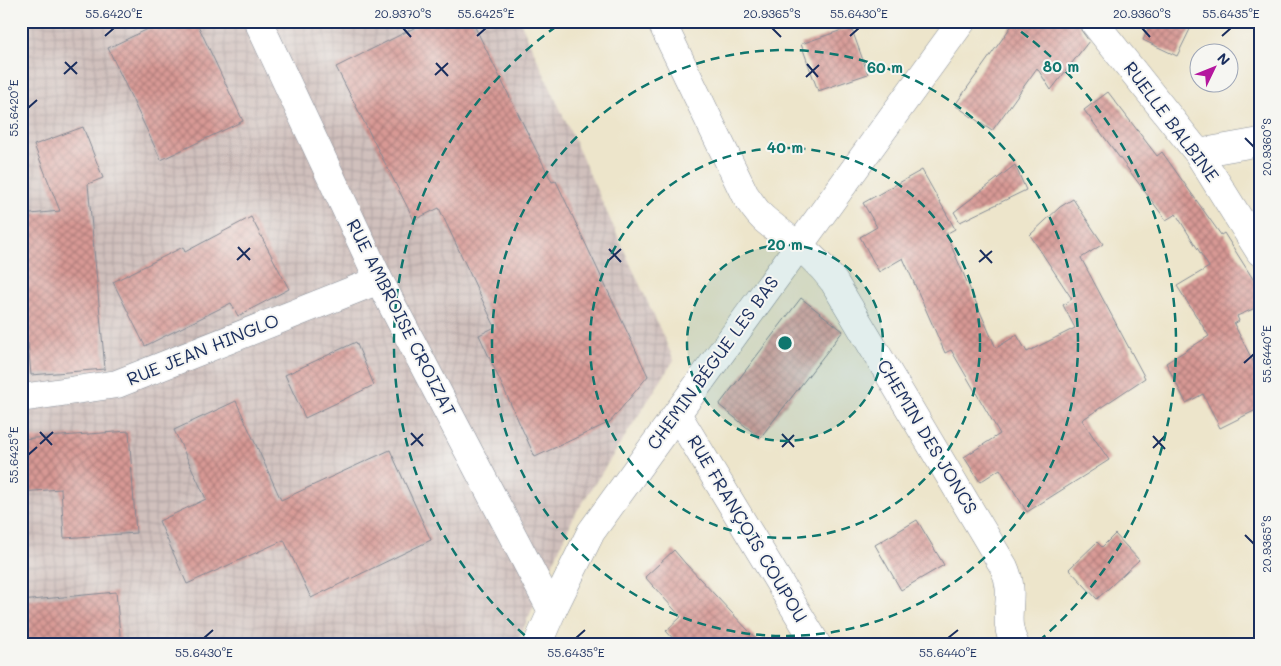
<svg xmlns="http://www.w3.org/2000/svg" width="1281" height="666" font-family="Mali,sans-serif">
	<defs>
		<pattern id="industrial-grid" width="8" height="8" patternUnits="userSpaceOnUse" patternTransform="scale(1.25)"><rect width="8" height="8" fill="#d0c0bc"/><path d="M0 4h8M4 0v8" fill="none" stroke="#b2a5a4"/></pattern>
		<pattern id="building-cross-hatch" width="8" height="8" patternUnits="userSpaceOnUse" patternTransform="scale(1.25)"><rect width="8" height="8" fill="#d89994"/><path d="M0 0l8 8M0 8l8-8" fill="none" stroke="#ae7d7c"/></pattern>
	</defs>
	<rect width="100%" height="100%" fill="#f6f6f2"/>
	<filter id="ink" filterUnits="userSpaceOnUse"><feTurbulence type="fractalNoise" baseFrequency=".02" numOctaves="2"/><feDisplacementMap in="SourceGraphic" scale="10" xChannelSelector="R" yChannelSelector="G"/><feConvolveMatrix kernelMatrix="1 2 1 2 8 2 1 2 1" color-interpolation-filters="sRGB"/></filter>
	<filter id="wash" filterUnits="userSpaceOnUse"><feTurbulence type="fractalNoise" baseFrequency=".0096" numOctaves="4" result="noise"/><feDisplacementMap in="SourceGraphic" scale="20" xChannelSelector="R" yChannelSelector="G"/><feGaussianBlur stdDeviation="1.12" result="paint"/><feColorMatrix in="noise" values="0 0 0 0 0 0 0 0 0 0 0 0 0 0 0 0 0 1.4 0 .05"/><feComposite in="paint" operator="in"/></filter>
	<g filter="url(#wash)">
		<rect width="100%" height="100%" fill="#ede5cb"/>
		<!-- industrial -->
		<path fill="url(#industrial-grid)" d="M21,21H520L674,360L574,516L516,645H21Z"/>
		<g id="blocks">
			<!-- building -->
			<path fill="url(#building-cross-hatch)" d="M165,21H196L243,121L161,160L108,48Z
				M428,21H472L552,182L556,181L648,376L610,422L535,457L479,335L495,327L439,208L414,220L336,67Z
				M1015,21H1078L1081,30L1089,41L1051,90L1037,68L992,131L955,105Z
				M1152,21H1194L1177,56L1143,40Z
				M851,27L868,74L818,91L801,44Z
				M1108,92L1157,156L1162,152L1221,235L1224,233L1260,290V306L1237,316L1239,321L1234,324L1260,375V408L1220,428L1203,394L1186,403L1166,363L1209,336L1177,286L1209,267L1176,214L1166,220L1084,110Z
				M83,127L103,178L88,184L105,369L31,375L28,343L21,344V215L60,211L34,145Z
				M1015,165L1026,190L960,222L954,212Z
				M922,170L955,229L946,234L996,348L1017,335L1027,352L1075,328L1063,305L1072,299L1030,235L1060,207L1073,199L1103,244L1081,258L1145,378L1082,420L1109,460L1027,512L1000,469L980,482L964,457L1000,434L951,350L945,353L903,258L879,272L860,237L877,227L863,203Z
				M251,217L289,289L238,316L231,303L145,346L113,282L183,247L185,252Z
				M801,298L843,331L760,438L719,405Z
				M356,342L374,385L305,418L285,375Z
				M236,401L281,500L390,450L431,540L311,598L284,540L187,584L159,521L206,499L174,430Z
				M129,431L136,533L64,538L61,489L21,492V439Z
				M917,520L944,565L901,590L875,545Z
				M1115,534L1139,560L1097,599L1069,569L1097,542L1102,547Z
				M674,550L685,563L762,645H679L666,631L681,617L645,577Z
				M116,592L121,645H21V601Z"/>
		</g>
	</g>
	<g filter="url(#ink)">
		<use href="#blocks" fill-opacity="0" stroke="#848a94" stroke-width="1"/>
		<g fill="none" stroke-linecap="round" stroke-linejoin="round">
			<!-- minor casing -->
			<g stroke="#848a94" stroke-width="29">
				<path id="minor" d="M258,21L379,280L552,611
					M661,21L745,195C751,203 757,213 764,219C791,242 813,253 834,282L1004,567C1018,598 1000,616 1015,645
					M1093,21L1198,153L1260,252
					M1198,153L1260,142
					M21,398L117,384L379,280
					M677,414L817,645"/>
			</g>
			<!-- tertiary casing -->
			<g stroke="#848a94" stroke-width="29">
				<path id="tertiary" d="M537,645L552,611L591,532L962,21"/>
			</g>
			<!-- minor -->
			<use href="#minor" stroke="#fff" stroke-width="28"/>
			<!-- tertiary -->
			<use href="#tertiary" stroke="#fff" stroke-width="28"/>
		</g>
	</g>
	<!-- ticks -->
	<path fill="none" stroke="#1b2f5e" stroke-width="2" d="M403,28L411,37M772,28L781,37M1142,28L1150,37M105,36L114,28M477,36L486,28M850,36L859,28M1222,36L1231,28M65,62L77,74M436,63L448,76M807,64L818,77M64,74L77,62M435,75L448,63M806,77L819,65M28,108L37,100M1245,138L1254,147M238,247L250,260M609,249L621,262M980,250L992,263M237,260L250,248M608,261L621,249M979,262L992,251M1244,363L1254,354M40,432L52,445M411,433L423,446M782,434L794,447M1153,436L1165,449M40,444L53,432M411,445L423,434M782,447L794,435M1153,448L1165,436M28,455L37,447M1245,535L1254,544M204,638L213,630M576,638L585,630M948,638L958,630"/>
	<!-- distance rings -->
	<circle cx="785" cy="343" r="98" fill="#0f766e" fill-opacity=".12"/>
	<g fill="none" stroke="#0f766e" stroke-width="2.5" stroke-dasharray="9 6">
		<circle cx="785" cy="343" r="98"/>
		<circle cx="785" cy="343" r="195"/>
		<circle cx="785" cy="343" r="293"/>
		<path d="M536 645A391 391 0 0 1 561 23M1009 23A391 391 0 0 1 1034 645"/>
	</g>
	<g text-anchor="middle" stroke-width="4" stroke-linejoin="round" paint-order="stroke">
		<!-- street labels -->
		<g font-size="18" fill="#1b2f5e" stroke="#f6f6f2">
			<text transform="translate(1171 122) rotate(53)" y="6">RUELLE BALBINE</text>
			<text transform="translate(401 318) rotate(63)" y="6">RUE AMBROISE CROIZAT</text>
			<text transform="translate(203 350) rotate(-22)" y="6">RUE JEAN HINGLO</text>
			<text transform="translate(713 363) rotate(-54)" y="6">CHEMIN BÉGUE LES BAS</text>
			<text transform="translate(927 437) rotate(59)" y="6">CHEMIN DES JONCS</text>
			<text transform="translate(747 529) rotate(59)" y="6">RUE FRANÇOIS COUPOU</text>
		</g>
	</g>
	<circle cx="785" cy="343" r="8" fill="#0f766e" stroke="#f6f6f2" stroke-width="2.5"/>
	<g font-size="15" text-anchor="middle" font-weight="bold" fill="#0f766e" stroke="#f6f6f2" stroke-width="4" stroke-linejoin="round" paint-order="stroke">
		<text x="1061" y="72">80 m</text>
		<text x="885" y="73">60 m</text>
		<text x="785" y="153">40 m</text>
		<text x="785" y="250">20 m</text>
	</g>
	<!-- margin -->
	<rect width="1281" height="666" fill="none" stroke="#f6f6f2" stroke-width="55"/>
	<!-- north arrow -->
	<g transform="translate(1214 68) rotate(47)"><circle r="24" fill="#f6f6f2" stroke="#9ea6b7"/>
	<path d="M0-4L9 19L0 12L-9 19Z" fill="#b5179e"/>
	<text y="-8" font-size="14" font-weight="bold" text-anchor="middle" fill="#1b2f5e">N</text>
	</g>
	<rect x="28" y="28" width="1226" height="610" fill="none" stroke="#1b2f5e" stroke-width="2"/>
	<g font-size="12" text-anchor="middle" fill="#1b2f5e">
		<text x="114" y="18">55.6420°E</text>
		<text x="403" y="18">20.9370°S</text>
		<text x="486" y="18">55.6425°E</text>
		<text x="772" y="18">20.9365°S</text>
		<text x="859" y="18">55.6430°E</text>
		<text x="1142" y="18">20.9360°S</text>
		<text x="1231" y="18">55.6435°E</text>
		<text transform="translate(14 108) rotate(-90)" y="4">55.6420°E</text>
		<text transform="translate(1267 147) rotate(-90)" y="4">20.9360°S</text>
		<text transform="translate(1267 354) rotate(-90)" y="4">55.6440°E</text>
		<text transform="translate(14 455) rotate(-90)" y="4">55.6425°E</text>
		<text transform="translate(1267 544) rotate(-90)" y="4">20.9365°S</text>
		<text x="204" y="657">55.6430°E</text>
		<text x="576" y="657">55.6435°E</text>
		<text x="948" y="657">55.6440°E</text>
	</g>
</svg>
